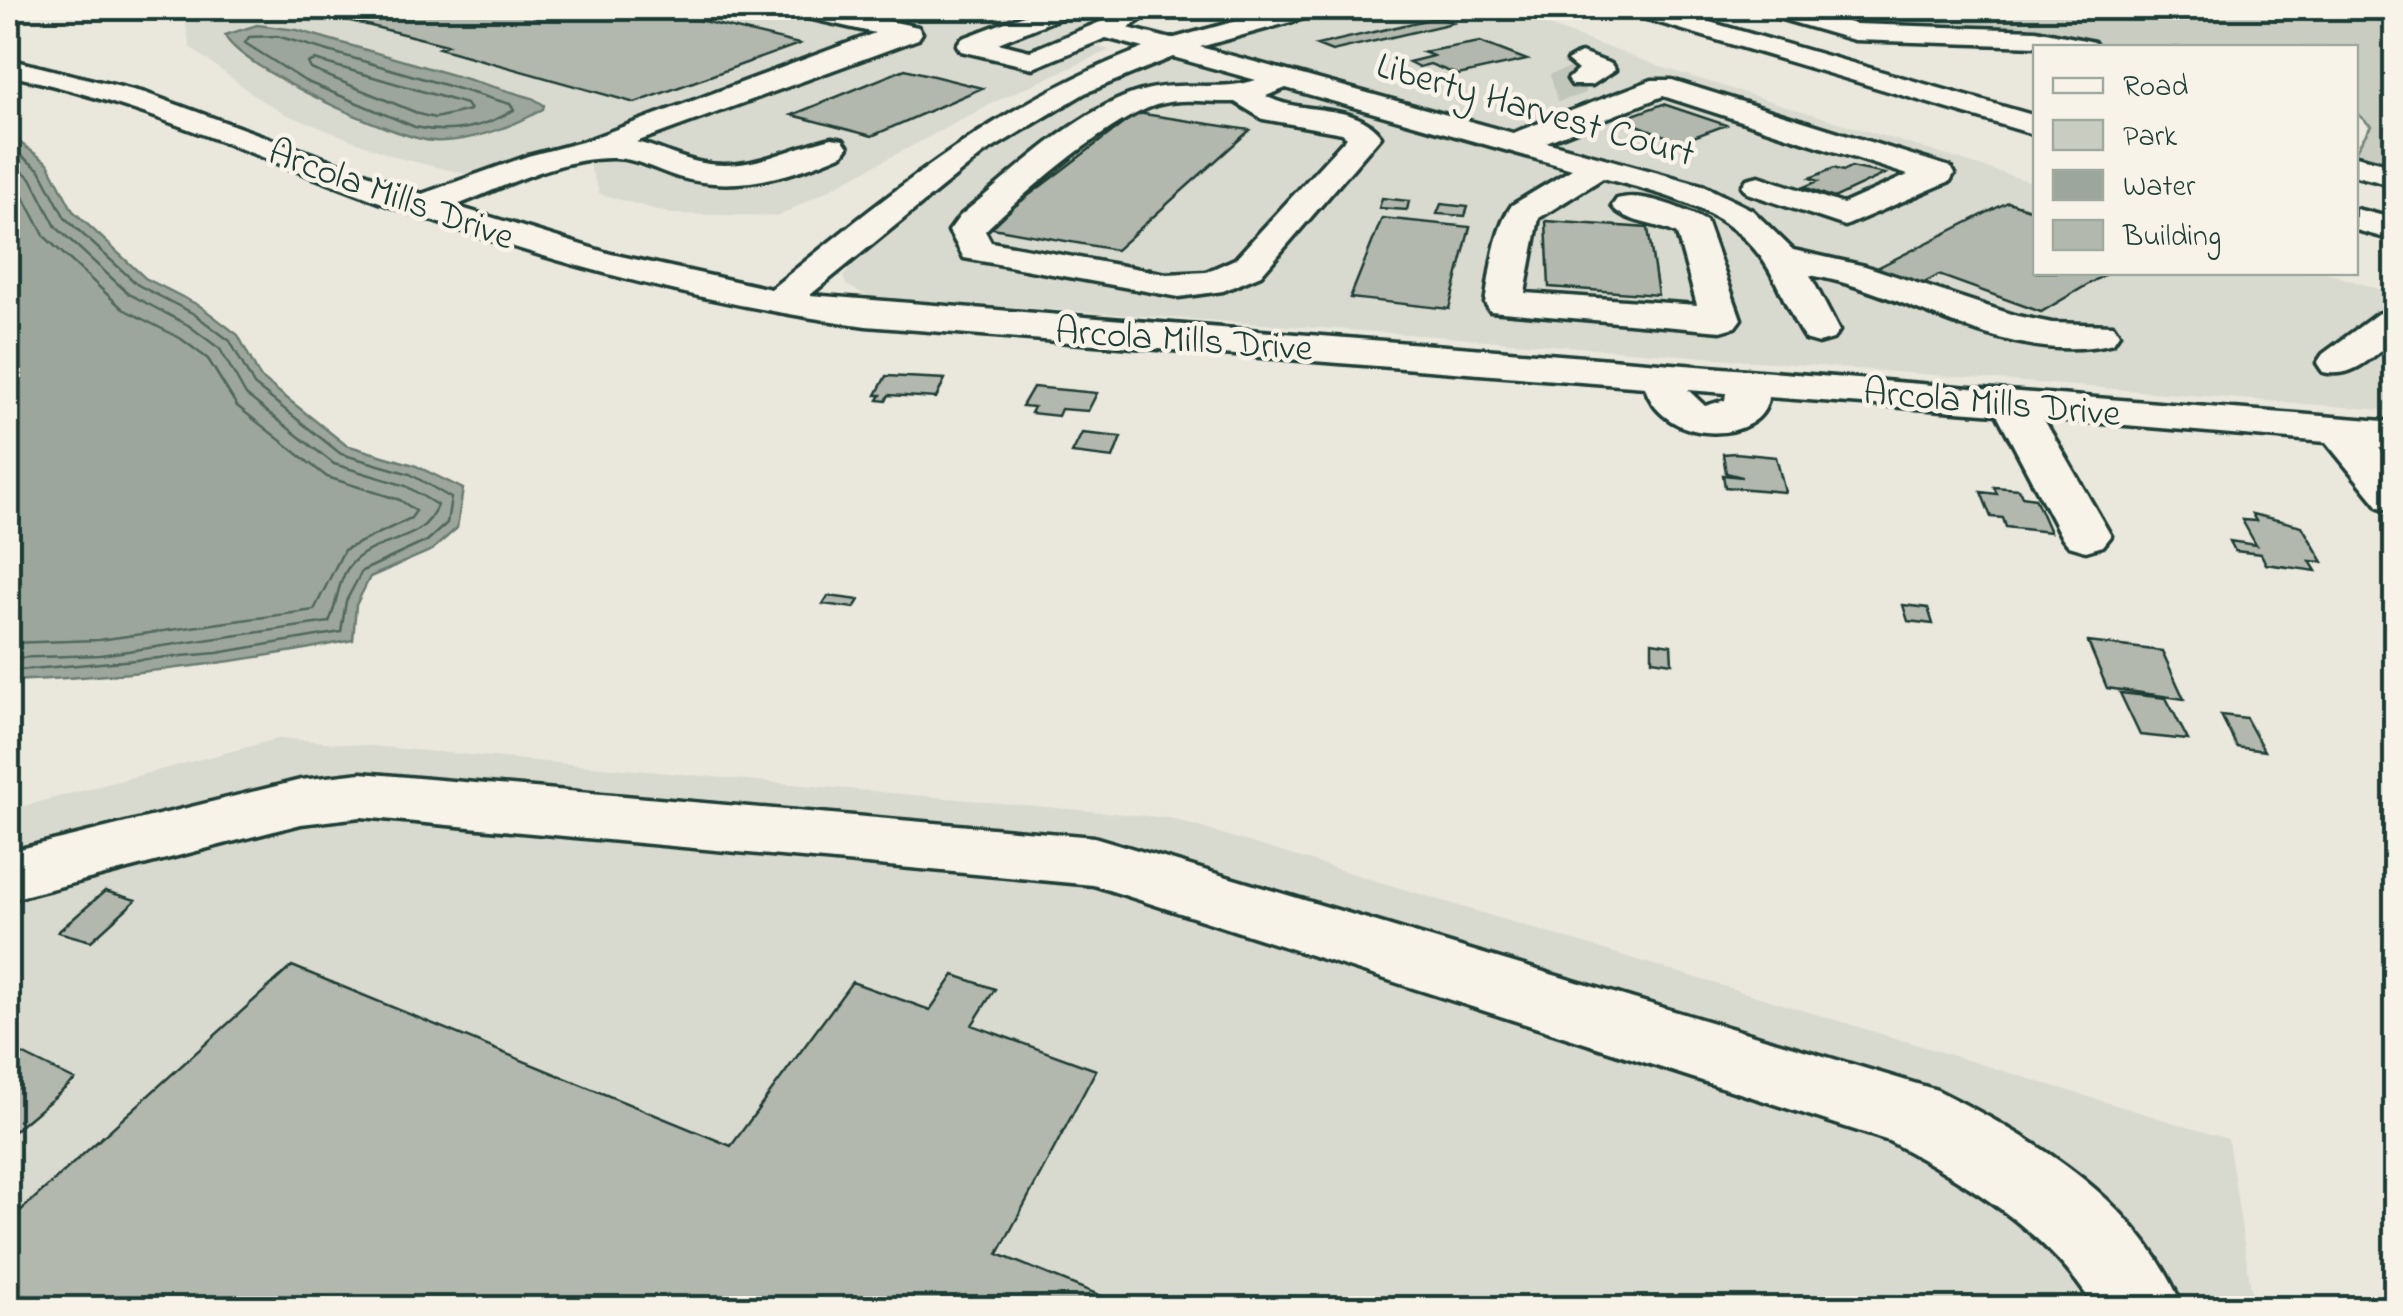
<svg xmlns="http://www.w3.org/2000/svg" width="2403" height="1316" font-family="'Indie Flower',sans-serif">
	<rect width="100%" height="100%" fill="#eae8dd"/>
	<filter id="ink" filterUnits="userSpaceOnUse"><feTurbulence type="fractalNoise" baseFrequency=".01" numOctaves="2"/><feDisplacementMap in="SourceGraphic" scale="20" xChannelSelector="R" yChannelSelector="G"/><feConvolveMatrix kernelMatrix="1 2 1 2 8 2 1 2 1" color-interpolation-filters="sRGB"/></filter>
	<g filter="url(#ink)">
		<!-- built -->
		<path fill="#d9dacf" d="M1127,8L1056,38L1110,50L1003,98L779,216L671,214L600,194L587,160L549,146L470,175L398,158L285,114L259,99L190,47L183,9Z
			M1343,8H1500L1661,67L2035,183L2036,272L2327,273L2395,294V411L1448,337L869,297L846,285L843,277L853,263L982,157L1063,106L1124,76L1212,42Z
			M281,738L1169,818L2228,1139L2254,1308H8V810Z"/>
		<!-- green -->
		<path fill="#c8ccc1" stroke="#74847a" stroke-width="2.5" d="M1785,8H2395V168L2356,157V150L2371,126L2356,113V48L2112,47L2065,36L1854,26Z"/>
		<!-- water -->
		<path fill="#9ca69c" stroke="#6a7c72" stroke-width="2.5" d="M257,25L297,30L532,98L544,105L543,109C515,126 468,143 434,141C398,140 237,67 225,35Z
			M8,134L48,163L73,211L145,278L200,306L238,335L260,377L346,445L414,465L463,489L457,528L432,550L370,577L356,605L353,640C239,663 124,677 8,681Z"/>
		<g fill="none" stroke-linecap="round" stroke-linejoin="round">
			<!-- shore -->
			<path stroke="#51675e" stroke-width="2.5" d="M277,36L510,104L514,110C484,128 449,135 415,127L305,81L245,43L249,37Z
				M315,60L466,104L470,110L435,118L422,115L311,69L308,63Z
				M8,146L40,170L65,218L138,285L194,314L230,341L254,385L341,454L410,474L451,498L447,523L427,541L362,571L346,601L341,632L217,653L8,671
				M8,160L31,178L56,227L129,294L188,325L220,349L246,395L334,464L406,486L437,505C424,545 379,536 353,562C337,578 338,603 329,622L100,655L8,658
				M8,179L19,188L45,237L123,309L180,338L208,359L237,406L327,477L400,500L416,511L411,518L344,550L314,610L99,640L8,643"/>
		</g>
		<!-- building -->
		<path fill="#b2b8ae" stroke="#1f3d34" stroke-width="2.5" d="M299,8L564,11L648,8L799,44L635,103L439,48L447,45Z
			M938,8H1009L983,17Z
			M1439,17L1453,23L1332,51L1317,45Z
			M1480,42L1527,60L1458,75L1430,64L1419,67L1409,62L1433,56L1423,52Z
			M905,69L982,88L872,136L792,115Z
			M1663,104L1726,125L1680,142L1622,119Z
			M1137,113L1250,130L1116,250L987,227Z
			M1851,167L1885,174L1834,198L1804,187L1818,181L1810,178L1834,168L1843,171Z
			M1382,198L1409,201L1407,210L1379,208Z
			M2008,202L2036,211V272H2109L2041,312L1939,275L1922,284L1877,268Z
			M1441,204L1468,207L1465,216L1437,214Z
			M1382,218L1470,227L1449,309L1350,298Z
			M1546,221L1648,228L1658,295L1549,287Z
			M886,376L945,379L936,398L889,395L886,401L878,400L881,395H876Z
			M1033,387L1097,393L1088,411L1061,409L1058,416L1031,413L1034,407L1022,406Z
			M1082,433L1121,437L1113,458L1072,453Z
			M1735,453L1776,457L1785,492L1725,487L1723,475L1742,477L1726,473L1723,454Z
			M1994,487L2019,489L2022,496L2035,498L2050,532L2006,527L2003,518L1991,517L1981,492L1997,494Z
			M2252,514L2302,526L2323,562L2310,561L2316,571L2266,564L2261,554L2235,551L2230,541L2256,545L2242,520L2256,521Z
			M828,596L859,600L854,608L823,604Z
			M1903,605L1928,608L1933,624L1908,621Z
			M1652,642L1671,645L1672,663L1652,660Z
			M2088,642L2162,651L2184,699L2107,688Z
			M2120,693L2166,698L2188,740L2140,735Z
			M2221,715L2246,718L2264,751L2237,747Z
			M105,891L136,900L91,941L58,932Z
			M292,966L731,1146L852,982L930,1010L954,975L995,989L972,1025L1096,1070L998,1254L1131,1308H8V1222Z
			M8,1047L75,1080L13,1132L8,1130Z"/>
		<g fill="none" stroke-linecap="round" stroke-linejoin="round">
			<!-- minor-tunnel -->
			<path stroke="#c1c6bb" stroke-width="29" stroke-dasharray="29 14" stroke-linecap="butt" d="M1554,88L1582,79"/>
			<!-- minor casing -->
			<g stroke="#1f3d34" stroke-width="7">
				<path id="minor" d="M783,8H828L918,27L922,33L918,39L636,142C658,147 680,159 703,163C751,172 788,148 832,138L843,140L848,147L843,154C790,177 735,193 678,177C656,170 634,157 611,158C558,158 504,187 455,206L611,254L771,289C893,191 995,105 1144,48L1106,38L1033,68L961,51L957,45L961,39L1042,8H1076L1072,13L998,43L1030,51L1134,8L1148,15L1128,28L1171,39L1284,8H1326L1323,13L1200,47L1513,133L1652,80H1672L1950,167L1954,174L1950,181L1845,226L1747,193L1742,186L1747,179L1759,176L1843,204L1908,175L1663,96L1546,142L1702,185L1752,210L1793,250L1865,266L2017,316L2052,323L2113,325L2119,334L2113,343C2008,369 1910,292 1810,275L1839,331L1833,339L1819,343L1805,339C1789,316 1781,287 1765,263C1730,208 1661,194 1603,178L1539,218L1525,293L1697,305L1677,234C1658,223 1624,223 1612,206L1617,199C1643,192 1682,208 1706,221L1741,319L1735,327L1721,331L1490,311L1485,303C1491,271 1493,232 1512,205L1572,169L1286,88L1266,96C1300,116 1356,101 1381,136L1261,275L1223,291L1179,297L964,258L949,231L960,216C1011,175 1079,108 1142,91C1180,80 1220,92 1256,80L1173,57L1085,93L983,154L810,295L2396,422V449L2379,448L2396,467V511L2379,507L2326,442L2043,418L2111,536L2103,546L2086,551L2069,546L2061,536L1997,414L1768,397C1765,443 1664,449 1645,387L866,326C710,305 559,265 410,213C276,166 147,104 8,75V59L145,93L422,194L528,156L582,142L875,33L786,13ZM1235,102L1263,119L1342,133L1347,137L1235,259L1206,272L1167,274L991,242L985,231C1023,194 1107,121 1156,105C1181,97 1209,103 1235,102ZM1688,390L1726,393L1725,400L1705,406Z
					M1757,8H1796L1855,24L2036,30L2094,42L2097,48L1854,40L1761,13Z
					M1581,53L1611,64L1615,70L1592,85H1572L1568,79L1578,70L1567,61Z
					M2356,156L2396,166V186L2356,176Z
					M2391,310L2396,311V338C2373,356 2354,379 2323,372L2317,363L2323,354L2377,314Z
					M361,773L1094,837L1937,1090C2038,1141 2138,1199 2183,1308H2095C2048,1231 1966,1182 1889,1141L1093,885L361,817L301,824L8,900V852L301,780Z"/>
			</g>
			<!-- major casing -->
			<g stroke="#1f3d34" stroke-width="7">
				<path id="major" d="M1622,8H1661L2036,116V135L1626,13Z
					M2356,209L2396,219V241L2356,230Z"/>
			</g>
			<!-- minor -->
			<use href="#minor" fill="#f7f3e8" fill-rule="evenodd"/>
			<!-- major -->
			<use href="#major" fill="#f7f3e8" fill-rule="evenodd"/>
		</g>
	</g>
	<g text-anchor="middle" stroke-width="9" stroke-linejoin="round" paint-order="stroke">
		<!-- far-street labels -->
		<g font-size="38" fill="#1f3d34" stroke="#f7f3e8">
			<text transform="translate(1536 108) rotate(16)" y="13">Liberty Harvest Court</text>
			<text transform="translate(392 193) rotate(20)" y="13">Arcola Mills Drive</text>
			<text transform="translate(1184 338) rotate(4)" y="13">Arcola Mills Drive</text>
			<text transform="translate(1992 401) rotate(5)" y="13">Arcola Mills Drive</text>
		</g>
	</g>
	<!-- margin -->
	<rect width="2403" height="1316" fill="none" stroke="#f7f3e8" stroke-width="40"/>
	<rect x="20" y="20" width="2363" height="1276" fill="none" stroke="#1f3d34" stroke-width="4" filter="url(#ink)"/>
	<!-- legend -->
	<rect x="2033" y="45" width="325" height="230" fill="#f7f3e8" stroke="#a1aaa0" stroke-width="2.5"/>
	<rect x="2053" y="78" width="50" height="15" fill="#f7f3e8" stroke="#a1aaa0" stroke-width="2.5"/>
	<text x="2123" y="95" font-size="30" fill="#1f3d34">Road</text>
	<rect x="2053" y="120" width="50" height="30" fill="#c8ccc1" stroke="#a1aaa0" stroke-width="2.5"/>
	<text x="2123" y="145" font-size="30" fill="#1f3d34">Park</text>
	<rect x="2053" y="170" width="50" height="30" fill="#9ca69c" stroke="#a1aaa0" stroke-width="2.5"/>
	<text x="2123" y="195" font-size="30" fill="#1f3d34">Water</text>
	<rect x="2053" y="220" width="50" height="30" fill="#b2b8ae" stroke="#a1aaa0" stroke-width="2.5"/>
	<text x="2123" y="245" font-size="30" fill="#1f3d34">Building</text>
</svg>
